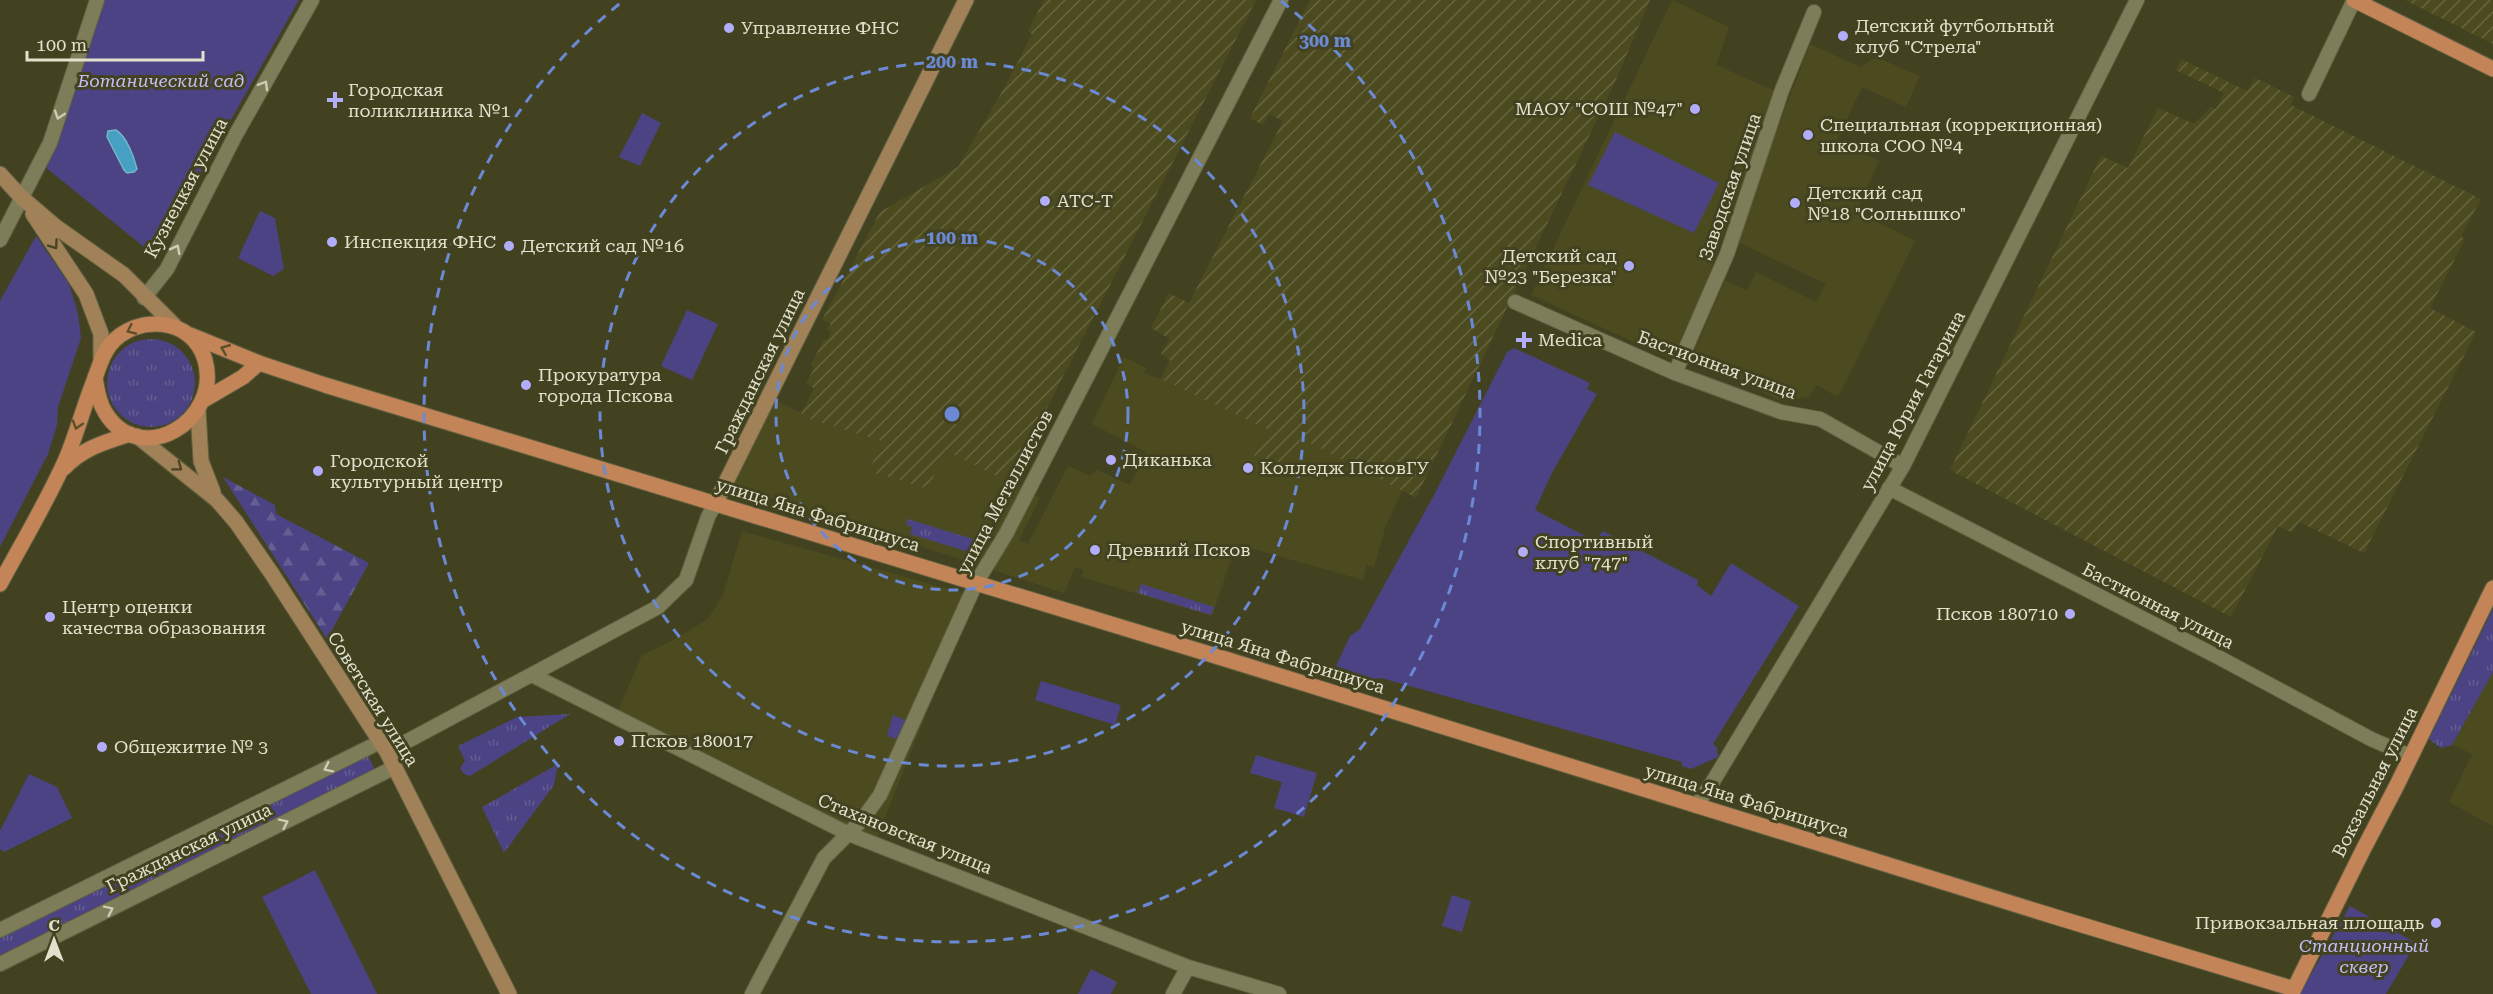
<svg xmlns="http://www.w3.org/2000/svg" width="2493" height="994" font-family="'Roboto Serif',serif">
	<defs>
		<pattern id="industrial-furrows" width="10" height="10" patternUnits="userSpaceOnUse" patternTransform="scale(1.5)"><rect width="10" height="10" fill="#4c4b20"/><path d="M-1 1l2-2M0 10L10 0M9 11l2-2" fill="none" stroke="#66653f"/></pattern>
		<pattern id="grass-tufts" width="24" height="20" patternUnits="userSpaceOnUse" patternTransform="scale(1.5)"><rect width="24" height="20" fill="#4b4383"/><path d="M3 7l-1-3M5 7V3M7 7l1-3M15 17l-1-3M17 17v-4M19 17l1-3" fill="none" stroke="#655e93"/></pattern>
		<pattern id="forest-firs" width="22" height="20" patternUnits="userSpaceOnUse" patternTransform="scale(1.5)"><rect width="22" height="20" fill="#4b4383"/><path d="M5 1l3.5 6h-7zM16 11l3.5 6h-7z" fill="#655e93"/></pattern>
	</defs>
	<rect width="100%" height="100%" fill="#434220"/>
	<!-- built -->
	<path fill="#4c4b20" d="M1672,0L1729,27L1716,65L1775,91L1706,283L1671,359L1531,295Z
		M1810,44L1860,67L1876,57L1920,76L1906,107L1862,87L1837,140L1879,161L1856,211L1915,241L1838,397L1816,385L1809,397L1782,402L1692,356L1725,281L1747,290L1756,272L1816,302L1826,284L1738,242L1763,166Z
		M1124,357L1146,368L1144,373L1161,379L1267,429L1254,456L1300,437L1402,491L1386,525L1374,567L1367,565L1363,580L1236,544L1212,616L1081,577L1083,570L1075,567L1064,593L720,481L761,397L781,403L801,413L803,417L883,441L894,423L996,473L1040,498L1019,540L1028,544L1068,466L1090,476L1097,470L1130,485L1146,452L1092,424Z
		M742,531L973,596L872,850L612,725L642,655L670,642L708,619L723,595Z
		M2493,672V826L2449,802L2472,754L2452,745Z"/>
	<!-- industrial -->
	<path fill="url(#industrial-furrows)" d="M1044,0H1256L1009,482L945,450L928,489L869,471L882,441L803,417L801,413L814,388L806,384L814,368L811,365L824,339L827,340L831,332L827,330L831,324L822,320L880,212L958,167L1006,85L1032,34L1028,31Z
		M1310,0H1650L1615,82L1416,498L1301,438L1288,464L1254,456L1267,429L1161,379L1170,360L1161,354L1170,339L1151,328L1169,293L1189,303L1283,121L1269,114L1263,125L1250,118Z
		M2405,0H2493V44Z
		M2181,59L2247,91L2255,78L2294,97L2291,105L2481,199L2461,237L2465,239L2430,308L2476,332L2364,553L2299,522L2293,533L2278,526L2231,617L1950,470L2101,156L2128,168L2158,108L2194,124L2211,107L2216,109L2224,93L2176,70Z"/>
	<!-- grass -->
	<path fill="url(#grass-tufts)" d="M107 383a44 44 0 1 1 88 0a44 44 0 1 1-88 0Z
		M908,519L976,540L972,553L910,534L912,527L906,525Z
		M1141,584L1214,607L1211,615L1138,593Z
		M2493,609V672L2452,745L2441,748L2429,739Z
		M570,714L470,776L464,774L460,768L465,761L458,746L517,717Z
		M893,715L905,720L897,739L887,736Z
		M367,754L376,772L0,958V935Z
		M558,764L554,785L504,853L482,807Z"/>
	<!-- forest -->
	<path fill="url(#forest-firs)" d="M223,477L275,505L276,514L369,563L327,639Z"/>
	<!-- green -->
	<path fill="#4b4383" d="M104,0H299L154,255L45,167Z
		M642,113L661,123L640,166L619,157Z
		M1615,132L1719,183L1694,233L1588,185Z
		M260,211L275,218L284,269L273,276L238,258Z
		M36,236L69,284L78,313L81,338L58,407L57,425L48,454L0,547V301Z
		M687,310L718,324L692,380L661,366Z
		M1514,348L1590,383L1587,389L1597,394L1552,473L1535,510L1595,541L1603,531L1698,580L1697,585L1711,596L1731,563L1799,606L1713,744L1717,748L1718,757L1691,769L1682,766V762L1381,678L1374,679L1336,666L1350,636L1360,629L1434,495L1507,352Z
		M1041,681L1121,705L1115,725L1035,700Z
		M1256,755L1317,773L1304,817L1274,808L1282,782L1250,773Z
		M29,774L57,787L72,818L4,852L0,849V831Z
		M315,870L377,994H311L262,897Z
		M1452,895L1471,901L1462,932L1442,926Z
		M2350,906L2416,943L2386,994H2300Z
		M1091,969L1117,982L1111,994H1078Z"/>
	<!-- water -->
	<path fill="#46a0c3" stroke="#74b4c6" stroke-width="1.5" d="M116,130C127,137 134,157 137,169L134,172L127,173L124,170L107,137L108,131Z"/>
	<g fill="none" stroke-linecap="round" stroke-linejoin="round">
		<!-- street casing -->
		<g stroke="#616042" stroke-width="16">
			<path id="street" d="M2309,94L2354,0
				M0,240L50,143L97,0
				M144,298L167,269L235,136L312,0
				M1515,302L1675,373L1781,412L1820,419L1903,466
				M1675,373L1727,254L1782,90L1814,12
				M1889,488L2218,657L2371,739L2410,756
				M532,675L849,834L1188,967L1279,994
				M387,752L658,607L686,580L708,517L715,504
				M1696,806L1712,783L1903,466L2137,0
				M0,930L380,742
				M0,964L395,767
				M752,994L824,858L862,820L880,795L976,583L1006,534L1281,0
				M1173,994L1188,967"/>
		</g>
		<!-- secondary casing -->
		<g stroke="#616042" stroke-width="17">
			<path id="secondary" d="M0,174L21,197L56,227L124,275L174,325
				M33,214L86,294L101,334V361
				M198,410L201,461L213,492
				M137,436L217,500L236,522L272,574L387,752L509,994
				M715,504L966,0"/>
		</g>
		<!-- primary casing -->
		<g stroke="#616042" stroke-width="17">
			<path id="primary" d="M2354,0L2493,69
				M190,335L259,363L325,385L1206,653L2059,918L2294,989L2363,850L2397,785L2493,588
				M202,401L243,377L259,363
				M64,468C83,448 105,442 130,434
				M0,584C22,543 47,502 66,459C77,433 84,405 95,378C99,367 102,355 110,345C136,313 193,317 205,360C222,421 140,470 105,412C98,401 97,389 95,377"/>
		</g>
		<!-- street -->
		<use href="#street" stroke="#7e7d59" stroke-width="14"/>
		<!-- secondary -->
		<use href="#secondary" stroke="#a08158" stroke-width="15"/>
		<!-- primary -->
		<use href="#primary" stroke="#c38557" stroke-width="15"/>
	</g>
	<!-- one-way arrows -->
	<defs><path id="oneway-chevron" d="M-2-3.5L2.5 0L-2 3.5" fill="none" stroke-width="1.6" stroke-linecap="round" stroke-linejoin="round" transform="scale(1.5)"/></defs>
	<g stroke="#cdcdb6">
		<use href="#oneway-chevron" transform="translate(264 85) rotate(-60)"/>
		<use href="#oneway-chevron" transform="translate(59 115) rotate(108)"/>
		<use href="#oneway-chevron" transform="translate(176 249) rotate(-63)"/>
		<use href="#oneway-chevron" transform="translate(328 768) rotate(154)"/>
		<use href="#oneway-chevron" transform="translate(284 823) rotate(-26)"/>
		<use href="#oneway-chevron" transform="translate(109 910) rotate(-26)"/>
	</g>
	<g stroke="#484523">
		<use href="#oneway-chevron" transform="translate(54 245) rotate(55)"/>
		<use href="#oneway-chevron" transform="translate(178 467) rotate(37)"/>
	</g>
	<g stroke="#5d4f2b">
		<use href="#oneway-chevron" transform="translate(131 330) rotate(155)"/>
		<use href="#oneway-chevron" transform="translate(225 349) rotate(-158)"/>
		<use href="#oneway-chevron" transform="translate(77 425) rotate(108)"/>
	</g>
	<!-- distance rings -->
	<g fill="none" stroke="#6b89d4" stroke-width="3" stroke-dasharray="10 8">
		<circle cx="952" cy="414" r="176"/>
		<circle cx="952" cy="414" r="352"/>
		<path d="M1281 1A528 528 0 1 1 623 1"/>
	</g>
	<!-- markers -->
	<g fill="#b2adf9" stroke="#434220" stroke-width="2">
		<circle cx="729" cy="28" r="6"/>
		<circle cx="1843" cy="36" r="6"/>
		<path d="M332 91h6v6h6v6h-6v6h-6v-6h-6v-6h6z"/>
		<circle cx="1695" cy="109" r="6"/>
		<circle cx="1808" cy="135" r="6"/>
		<circle cx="1045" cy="201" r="6"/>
		<circle cx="1795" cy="203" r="6"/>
		<circle cx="332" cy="242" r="6"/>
		<circle cx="509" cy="246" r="6"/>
		<circle cx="1629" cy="266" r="6"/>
		<path d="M1521 331h6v6h6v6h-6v6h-6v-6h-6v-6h6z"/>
		<circle cx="526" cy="385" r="6"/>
		<circle cx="1111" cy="460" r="6"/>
		<circle cx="1248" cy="468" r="6"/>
		<circle cx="318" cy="471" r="6"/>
		<circle cx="1095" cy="550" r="6"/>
		<circle cx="1523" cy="552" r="6"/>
		<circle cx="2070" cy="614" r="6"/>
		<circle cx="50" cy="617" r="6"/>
		<circle cx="619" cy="741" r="6"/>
		<circle cx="102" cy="747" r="6"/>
		<circle cx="2436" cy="923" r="6"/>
	</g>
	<g text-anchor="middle" stroke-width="6" stroke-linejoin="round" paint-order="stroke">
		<!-- poi labels -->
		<g font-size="18" fill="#e1e1cd" stroke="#434220" text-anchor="start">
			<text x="1855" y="32">Детский футбольный<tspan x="1855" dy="21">клуб "Стрела"</tspan></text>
			<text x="741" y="34">Управление ФНС</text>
			<text x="348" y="96">Городская<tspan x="348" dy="21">поликлиника №1</tspan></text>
			<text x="1683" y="115" text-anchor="end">МАОУ "СОШ №47"</text>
			<text x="1820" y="131">Специальная (коррекционная)<tspan x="1820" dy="21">школа СОО №4</tspan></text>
			<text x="1807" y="199">Детский сад<tspan x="1807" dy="21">№18 "Солнышко"</tspan></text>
			<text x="1057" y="207">ATC-T</text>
			<text x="344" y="248">Инспекция ФНС</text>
			<text x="521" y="252">Детский сад №16</text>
			<text x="1617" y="262" text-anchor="end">Детский сад<tspan x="1617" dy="21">№23 "Березка"</tspan></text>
			<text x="1538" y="346">Medica</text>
			<text x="538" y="381">Прокуратура<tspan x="538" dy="21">города Пскова</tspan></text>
			<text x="1123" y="466">Диканька</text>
			<text x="330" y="467">Городской<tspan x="330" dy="21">культурный центр</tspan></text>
			<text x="1260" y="474">Колледж ПсковГУ</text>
			<text x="1535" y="548">Спортивный<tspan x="1535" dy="21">клуб "747"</tspan></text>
			<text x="1107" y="556">Древний Псков</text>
			<text x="62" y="613">Центр оценки<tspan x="62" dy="21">качества образования</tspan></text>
			<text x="2058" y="620" text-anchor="end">Псков 180710</text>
			<text x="631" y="747">Псков 180017</text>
			<text x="114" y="753">Общежитие № 3</text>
			<text x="2424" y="929" text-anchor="end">Привокзальная площадь</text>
		</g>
		<!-- park labels -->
		<g font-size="18" font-style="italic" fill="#c1bef6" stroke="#434220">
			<text x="161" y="87">Ботанический сад</text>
			<text x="2364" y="952">Станционный<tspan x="2364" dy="21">сквер</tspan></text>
		</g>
		<!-- street labels -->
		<g font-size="18" fill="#e1e1cd" stroke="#434220">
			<text transform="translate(1730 187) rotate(-71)" y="6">Заводская улица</text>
			<text transform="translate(186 188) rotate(-62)" y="6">Кузнецкая улица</text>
			<text transform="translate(1717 365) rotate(20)" y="6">Бастионная улица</text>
			<text transform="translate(760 371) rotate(-64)" y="6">Гражданская улица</text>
			<text transform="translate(1913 401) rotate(-62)" y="6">улица Юрия Гагарина</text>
			<text transform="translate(1005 492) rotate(-62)" y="6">улица Металлистов</text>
			<text transform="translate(818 515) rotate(17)" y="6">улица Яна Фабрициуса</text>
			<text transform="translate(2158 606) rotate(27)" y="6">Бастионная улица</text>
			<text transform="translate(1283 657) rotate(17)" y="6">улица Яна Фабрициуса</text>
			<text transform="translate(373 699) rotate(58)" y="6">Советская улица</text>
			<text transform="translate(2375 782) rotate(-63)" y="6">Вокзальная улица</text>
			<text transform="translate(1747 801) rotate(17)" y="6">улица Яна Фабрициуса</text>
			<text transform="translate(905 834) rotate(22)" y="6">Стахановская улица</text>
			<text transform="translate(189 848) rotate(-26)" y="6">Гражданская улица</text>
		</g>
	</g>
	<circle cx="952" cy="414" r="9" fill="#6b89d4" stroke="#434220" stroke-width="3"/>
	<g font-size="18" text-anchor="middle" font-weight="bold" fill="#6b89d4" stroke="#434220" stroke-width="6" stroke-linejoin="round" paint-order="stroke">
		<text x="1325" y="47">300 m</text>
		<text x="952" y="68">200 m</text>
		<text x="952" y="244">100 m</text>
	</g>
	<!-- north arrow -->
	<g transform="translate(54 940)" stroke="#434220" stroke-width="4.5" paint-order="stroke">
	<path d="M0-4.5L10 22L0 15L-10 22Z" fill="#e1e1cd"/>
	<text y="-9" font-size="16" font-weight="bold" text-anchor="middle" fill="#e1e1cd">С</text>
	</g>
	<!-- scale -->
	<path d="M27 51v9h176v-9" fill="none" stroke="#e1e1cd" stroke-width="3"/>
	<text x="36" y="51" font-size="18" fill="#e1e1cd" stroke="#434220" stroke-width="4.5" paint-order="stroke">100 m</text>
</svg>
